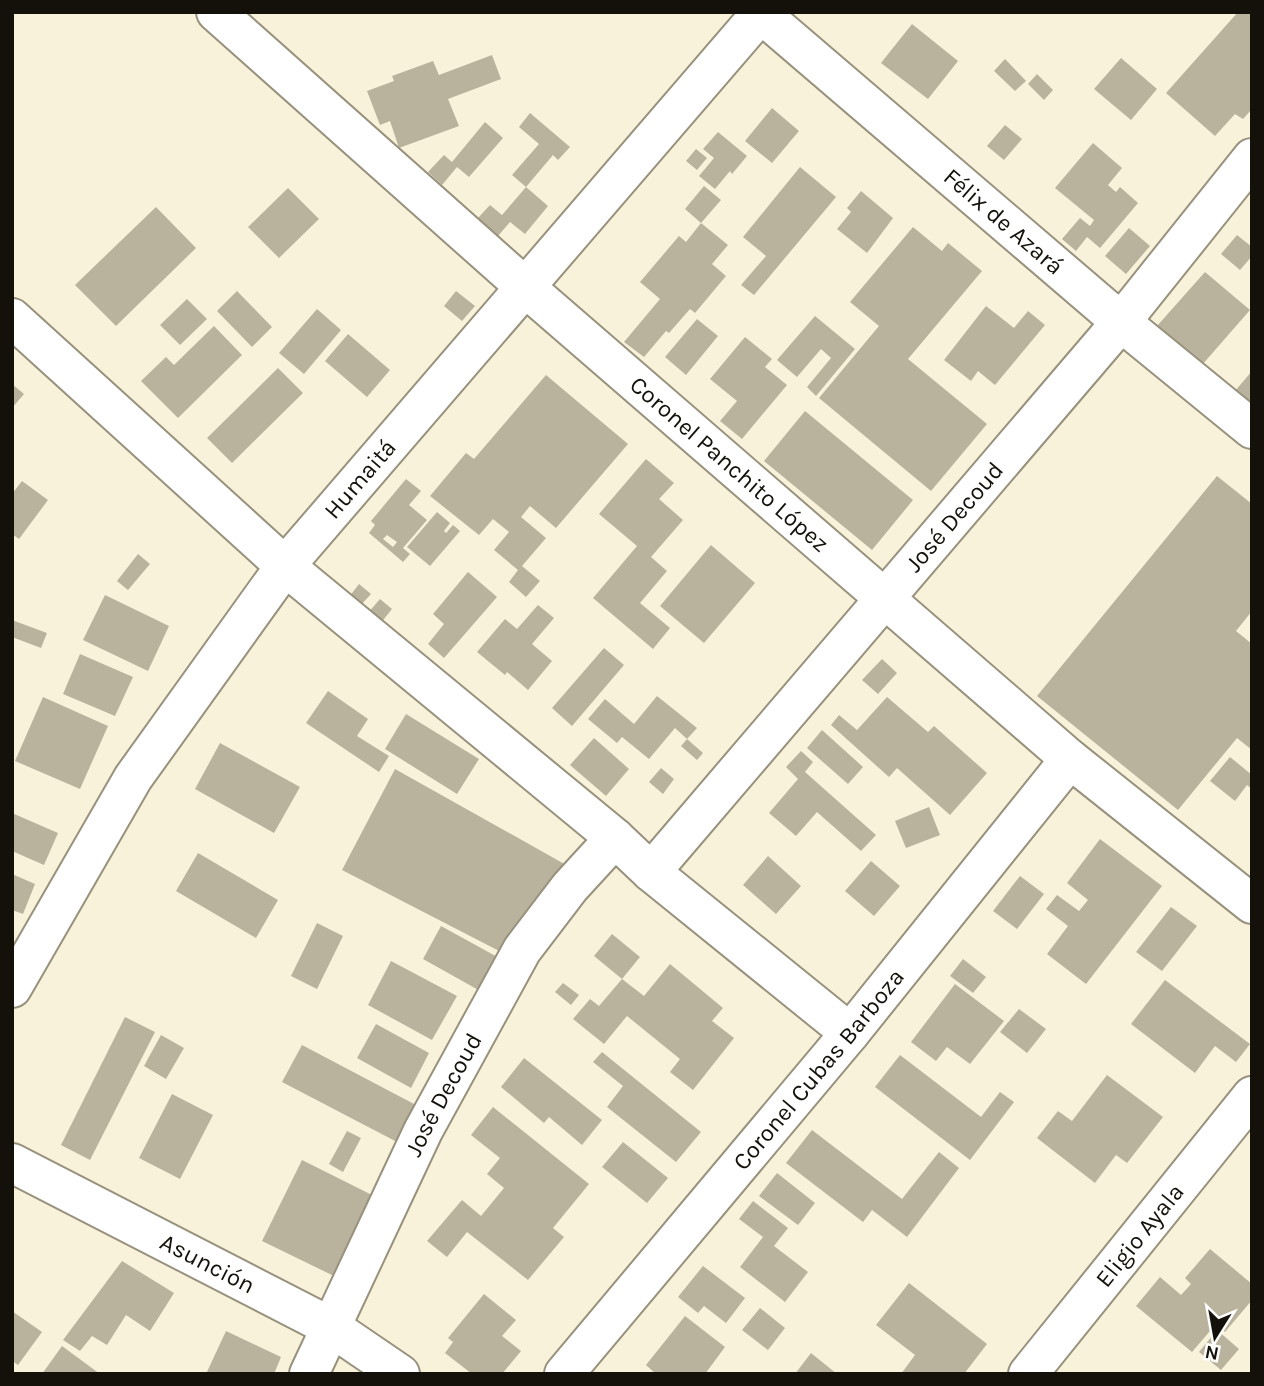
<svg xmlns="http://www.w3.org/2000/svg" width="1264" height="1386" font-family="Karla,sans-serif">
	<rect width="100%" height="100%" fill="#f8f2db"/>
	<!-- building -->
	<path fill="#b9b39d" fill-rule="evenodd" d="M1238,12H1252V109L1243,119L1235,114L1215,136L1166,93Z
		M912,24L958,61L928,99L881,63Z
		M492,55L501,79L448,99L459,126L399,148L390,121L380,125L367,91L394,81L392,76L433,61L439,75Z
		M1121,58L1157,89L1131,120L1094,89Z
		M1005,59L1026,81L1015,91L994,71Z
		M1037,74L1053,90L1044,100L1028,84Z
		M772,108L799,131L772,163L745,141Z
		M530,113L570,147L558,160L553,155L526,187L548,206L525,234L510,222L498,236L478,218L490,205L502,215L526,187L512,175L539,144L519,127Z
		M485,122L503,138L469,177L457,167L442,185L428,172L444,155L452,162Z
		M1005,125L1022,139L1004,160L987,146Z
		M718,132L747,156L732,174L730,171L715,189L699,176L714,158L703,149Z
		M1093,143L1122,168L1108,185L1116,192L1120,187L1138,203L1100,248L1087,237L1076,251L1062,239L1080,218L1090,226L1094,220L1055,188Z
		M696,149L707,158L697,170L686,161Z
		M800,167L836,197L754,295L741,285L766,256L743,237Z
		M704,186L721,200L701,223L728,245L712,264L726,276L695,313L690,309L669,333L666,331L644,357L624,342L660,299L640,282L679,236L686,242L701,223L685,209Z
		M288,188L319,219L279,258L248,227Z
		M861,191L893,218L867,253L837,229L851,212L847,208Z
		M156,207L196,248L116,326L75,285Z
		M913,227L942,251L948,243L982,271L908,359L987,424L931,491L819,398L879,326L850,302Z
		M1129,228L1150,246L1126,274L1105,256Z
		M1237,235L1252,247V256L1240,270L1221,254Z
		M1205,272L1250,310L1202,365L1157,326Z
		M237,291L272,327L252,347L217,311Z
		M456,291L475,306L462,321L444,306Z
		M187,299L207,319L180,345L160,325Z
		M986,306L1014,328L1028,311L1045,325L995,385L978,371L971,381L944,360Z
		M317,309L341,330L304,374L279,353Z
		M815,316L855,349L816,396L807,387L831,358L821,349L797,377L777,360Z
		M697,319L718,336L686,375L665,357Z
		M214,326L242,355L178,418L141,381L166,357L174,365Z
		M348,334L390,370L367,397L325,361Z
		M745,337L772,359L765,367L787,385L742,439L720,421L737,401L710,379Z
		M278,368L303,393L232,463L207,438Z
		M1252,371V405L1235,391Z
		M546,375L628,444L556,528L530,506L521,517L546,538L522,566L540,581L526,597L509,582L518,570L494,550L509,532L493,519L479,535L430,496L466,453L474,459Z
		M12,384L24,394L12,408Z
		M805,411L913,500L872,550L764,461Z
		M646,459L674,483L659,499L683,520L651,557L667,571L640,603L670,628L653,649L593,598L637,546L599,514Z
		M1217,476L1252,504V611L1236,631L1252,644V750L1237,738L1178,810L1037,696Z
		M406,479L421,491L409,505L427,520L403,548L410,554L403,562L369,533L375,525L371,521ZM387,535L397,542L393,547L383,539Z
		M22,481L48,500L19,539L12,534V494Z
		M437,512L450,523L444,531L446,533L453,525L460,531L430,566L407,547Z
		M711,545L755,583L704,643L660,606Z
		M138,554L150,564L128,590L117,581Z
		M468,572L497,597L444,658L428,644L444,624L433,614Z
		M359,584L371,594L360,606L349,597Z
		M105,595L169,626L148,671L83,640Z
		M380,599L392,609L380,624L368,613Z
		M538,605L554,618L532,644L552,661L528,690L507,672L505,675L477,652L505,619L517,629Z
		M12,620L47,633L41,648L12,637Z
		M604,648L624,665L572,726L552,708Z
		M80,654L133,677L115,716L63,694Z
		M882,659L897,673L878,694L862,680Z
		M328,691L368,719L357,736L389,756L379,772L306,723Z
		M657,696L697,728L687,739L675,728L649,759L622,737L617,743L588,719L605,699L634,724Z
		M43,697L108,726L80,789L15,761Z
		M887,697L928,732L934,726L987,773L950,815L897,768L889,777L831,725L839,715L857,730Z
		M406,714L479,759L457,794L385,749Z
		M822,730L863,767L848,784L807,748Z
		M594,738L629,769L606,796L570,765Z
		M687,739L703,753L697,760L681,746Z
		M220,743L300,787L274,833L195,789Z
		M801,751L813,762L805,772L876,835L861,851L817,812L796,836L769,813L798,779L786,767Z
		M1230,757L1252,775V789L1247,785L1235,801L1210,781Z
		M661,768L674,779L663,794L649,782Z
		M395,769L568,866L505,954L342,870Z
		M929,807L940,835L906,848L895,821Z
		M12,813L58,833L44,865L12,851Z
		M1100,839L1162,886L1086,984L1047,954L1068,926L1046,909L1057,895L1079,911L1088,900L1067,883Z
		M198,853L278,900L256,938L176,891Z
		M768,856L801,886L776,914L743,885Z
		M871,861L900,886L874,916L845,891Z
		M12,874L35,884L23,914L12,910Z
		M1020,876L1044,894L1017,929L993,911Z
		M1171,907L1197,926L1162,971L1136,952Z
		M317,923L343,936L317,989L291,976Z
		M441,926L501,959L482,992L423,959Z
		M612,934L640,957L622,979L594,956Z
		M963,959L986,977L973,993L950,976Z
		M391,961L457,996L432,1040L368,1005Z
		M670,964L723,1008L712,1021L734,1038L693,1090L670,1072L680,1059L627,1016L604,1044L573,1019L590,999L599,1006L622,979L644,996Z
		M1165,980L1250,1044L1236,1062L1215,1046L1195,1073L1131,1024Z
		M563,983L579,995L571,1005L555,992Z
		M955,984L1004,1021L970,1064L947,1047L936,1061L911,1042Z
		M1019,1009L1046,1029L1027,1053L1000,1032Z
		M125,1017L155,1032L90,1160L61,1145Z
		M376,1024L429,1053L411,1088L357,1058Z
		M161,1035L184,1048L166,1079L144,1066Z
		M302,1045L416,1105L397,1142L282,1082Z
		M602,1052L701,1132L676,1162L607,1107L623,1086L593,1062Z
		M900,1055L981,1117L1000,1092L1014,1102L970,1160L875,1087Z
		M524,1058L602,1120L582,1145L549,1117L544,1123L501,1087Z
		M1107,1075L1163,1117L1127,1163L1116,1155L1095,1183L1037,1138L1058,1111L1072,1121Z
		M172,1094L213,1115L180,1179L139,1158Z
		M493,1107L589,1184L553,1228L564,1237L528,1280L467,1232L447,1257L427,1241L462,1200L481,1216L504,1188L487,1174L500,1158L471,1135Z
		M812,1130L902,1199L939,1152L959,1168L907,1237L872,1210L863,1222L786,1163Z
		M347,1131L361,1138L343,1172L329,1164Z
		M623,1142L668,1178L647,1203L602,1167Z
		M302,1160L378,1198L338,1278L262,1241Z
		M777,1173L815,1203L798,1225L759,1196Z
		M753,1201L788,1228L774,1246L808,1272L785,1302L740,1267L763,1237L739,1219Z
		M1210,1249L1252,1284V1300L1225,1332L1216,1324L1192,1352L1136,1306L1160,1277L1181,1295L1191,1284L1185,1278Z
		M122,1261L174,1293L150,1331L126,1315L107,1345L92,1336L80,1351L63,1340Z
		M703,1266L745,1298L726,1323L704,1306L698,1313L678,1297Z
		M909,1283L987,1344L964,1374H901L915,1355L876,1325Z
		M484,1294L516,1320L502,1336L521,1351L502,1374H472L445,1353L453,1342L448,1338Z
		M760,1308L785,1328L768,1350L742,1330Z
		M12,1311L42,1332L18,1365L12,1361Z
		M685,1316L725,1347L705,1374H656L646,1365Z
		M1217,1330L1239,1349L1221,1370L1199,1352Z
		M226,1331L281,1357L274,1374H206Z
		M62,1346L100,1374H42Z
		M811,1353L837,1374H795Z"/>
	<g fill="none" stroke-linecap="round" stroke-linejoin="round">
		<!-- minor casing -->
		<g stroke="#97917d" stroke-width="42">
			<g id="minor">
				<path id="s1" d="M216,12L525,287L1070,759L1252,904"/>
				<path id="s2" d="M759,12L1121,322L1252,429"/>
				<path d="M12,318L285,566L615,838L651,872L850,1033"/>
				<path id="s3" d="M651,872L1121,322L1252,158"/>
				<path id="s4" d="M12,988L133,778L285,566L762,12"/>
				<path id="s5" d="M12,1163L331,1327L400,1374"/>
				<path id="s6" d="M309,1374L423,1131L522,950L570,887L615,838"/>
				<path id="s7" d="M564,1374L850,1033L1070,759"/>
				<path id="s8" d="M1028,1374L1252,1096"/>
			</g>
		</g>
		<!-- minor -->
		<use href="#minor" stroke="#fff" stroke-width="38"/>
	</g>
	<g text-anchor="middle" stroke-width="6" stroke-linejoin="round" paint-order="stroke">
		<!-- street labels -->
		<g font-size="24" fill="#14110a" stroke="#fff">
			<text dy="8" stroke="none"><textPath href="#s2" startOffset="322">Félix de Azará</textPath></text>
			<text dy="8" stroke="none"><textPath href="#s1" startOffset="684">Coronel Panchito López</textPath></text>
			<text dy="8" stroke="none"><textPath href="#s4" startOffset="618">Humaitá</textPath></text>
			<text dy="8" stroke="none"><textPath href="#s3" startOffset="467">José Decoud</textPath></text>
			<text dy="8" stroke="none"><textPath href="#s7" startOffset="397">Coronel Cubas Barboza</textPath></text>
			<text dy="8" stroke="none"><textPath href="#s6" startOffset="310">José Decoud</textPath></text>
			<text dy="8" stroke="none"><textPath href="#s8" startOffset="178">Eligio Ayala</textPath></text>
			<text dy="8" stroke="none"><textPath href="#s5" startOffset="220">Asunción</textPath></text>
		</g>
	</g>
	<!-- border -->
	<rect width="1264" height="1386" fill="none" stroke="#14110a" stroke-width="28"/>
	<!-- north arrow -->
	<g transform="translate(1215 1337) rotate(191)" stroke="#ffffff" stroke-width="5" paint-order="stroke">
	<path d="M0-5L12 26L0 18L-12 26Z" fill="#14110a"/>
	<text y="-10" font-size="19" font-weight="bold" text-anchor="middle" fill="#14110a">N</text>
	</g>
</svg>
